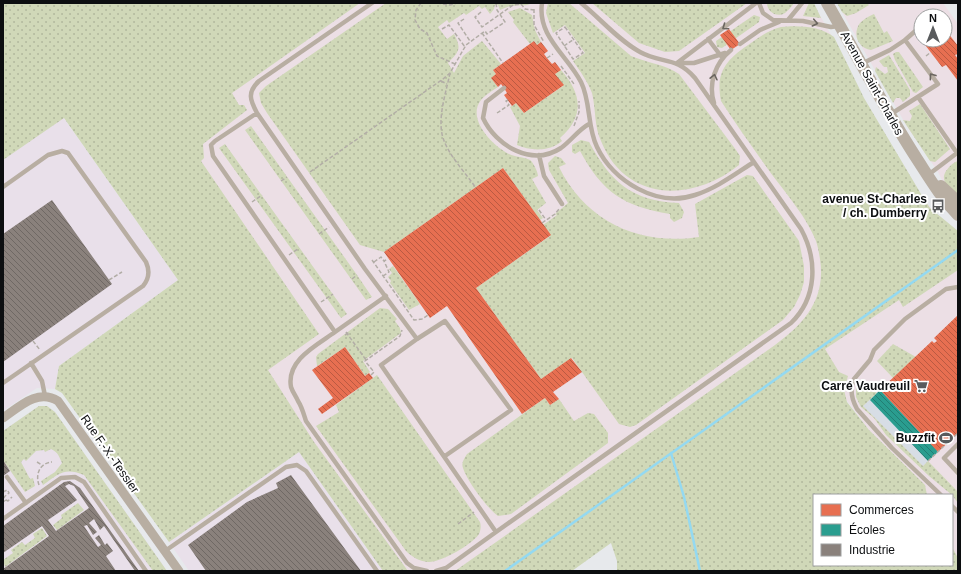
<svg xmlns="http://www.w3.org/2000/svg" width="961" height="574" font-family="Helvetica,sans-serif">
	<defs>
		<pattern id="grass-dots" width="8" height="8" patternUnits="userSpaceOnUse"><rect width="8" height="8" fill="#d0d8b8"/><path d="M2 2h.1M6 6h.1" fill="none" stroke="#b1b89d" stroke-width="1.8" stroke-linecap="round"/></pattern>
		<pattern id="shops-back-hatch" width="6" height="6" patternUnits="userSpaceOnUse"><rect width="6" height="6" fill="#e76f51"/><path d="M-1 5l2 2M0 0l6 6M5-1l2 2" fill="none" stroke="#ba5a42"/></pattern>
		<pattern id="schools-back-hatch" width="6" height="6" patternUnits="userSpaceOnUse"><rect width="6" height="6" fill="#2a9d8f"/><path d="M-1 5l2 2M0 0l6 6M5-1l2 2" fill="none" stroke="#227e73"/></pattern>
		<pattern id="industry-back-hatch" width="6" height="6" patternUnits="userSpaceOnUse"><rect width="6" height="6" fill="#8a817c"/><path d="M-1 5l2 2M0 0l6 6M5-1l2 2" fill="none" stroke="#6f6864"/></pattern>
	</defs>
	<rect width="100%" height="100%" fill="#e7e9ec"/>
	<!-- commercial -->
	<path fill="#ecdfe5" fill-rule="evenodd" d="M3,3H813L843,56L887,149L941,222L642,458L481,571H383Z
		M837,3H943L958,24V197L943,182L938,172L906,125ZM921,16H945V40H921Z
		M958,254V563L952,554V495H912L869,430L814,357Z"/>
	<!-- industrial -->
	<path fill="#e9e0ea" d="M63,117L178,280L59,366L55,389L37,388L3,411V160Z
		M39,406H47L55,412L167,571H3V431Z
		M299,452L383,571H189L169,542Z"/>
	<!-- built -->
	<path fill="#d7dde5" d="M880,390L938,452L923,466L863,406Z"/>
	<!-- grass -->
	<path fill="url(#grass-dots)" d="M3,3H360L232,93L239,105H244L247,110L203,144L204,158L201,161L319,334L268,370L314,442L408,571H383L299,452L169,542L62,393L55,389L59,366L178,280L64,118L3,160Z
		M386,3H532C525,7 520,4 513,6C508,6 504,9 500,10L498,5H495L494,9L490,14L485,7L482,9L479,6L466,15L464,13L449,23L447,20L438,27L447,39L454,34C462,49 459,52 448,63L454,73L463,56L482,41L501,64L493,70L496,74L492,78L498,87C492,91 485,95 481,100C466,119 493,146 509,154C515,157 524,157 530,160C533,162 538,172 538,176L532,179L546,203L537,210L543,218L540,220L503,168L384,252L360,245L267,113L261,103L259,93L266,86Z
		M548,3H569L631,56C647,63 665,64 679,74L736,150L740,156L739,165C693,202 626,203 601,141C594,126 596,109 592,93C588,82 580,71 573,61L585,53L565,25L553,33L546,13Z
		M592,3H747L679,51L665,52L639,43Z
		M767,3H794C792,6 789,10 785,13C777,18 767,12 767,3Z
		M809,3H814L821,18L803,16Z
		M837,3H867L869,5L856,13L847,16L842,12Z
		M520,8L532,15L535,30L541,42L537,45L534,41L530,44L513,22L514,20L508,12Z
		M874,14L884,33L887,31L893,41L871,50C858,48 852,34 860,23C864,19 869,16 874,14Z
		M754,15L760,17L759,22L722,48L717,47L716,41Z
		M781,27C797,25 821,26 834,37L864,98L924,199L930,208L958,231V270L903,307L899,300L825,349L839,372L848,376L844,390L847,402L869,430L925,485L927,495H814V565H952V547L958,558V571H617V561L611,543L572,571H455L775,345C805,323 826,299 820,259C819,253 818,247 816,241C807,218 788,196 773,176C755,151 737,126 721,101C715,71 727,59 751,43C760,36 770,30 781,27Z
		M896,52H899L923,87L916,93L913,92L895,60L893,54Z
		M889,55L910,90V96L903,102L900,98H896L893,103L875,71L876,67L885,74L888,72L887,67H884L879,61Z
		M561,70C582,94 585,116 560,138L562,141C550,152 530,151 517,145L520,126L510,107L516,103L524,113L563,86L555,74Z
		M920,104L950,149L935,162L930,161L903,120L910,121L912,116L909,111Z
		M251,126L357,275L372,297L366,300L245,130Z
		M581,140L589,142C611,182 631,201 679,203L684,212L682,218L674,222L670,218V214C623,206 603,193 580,151L575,154L572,152V145Z
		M225,144L347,314L341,318L219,148Z
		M555,156L561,158L566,164L559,167C586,222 640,246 699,237L695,204L747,175L753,176L799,241L804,266V282L800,295L794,307L783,320L636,425L630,427L619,424L572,358L541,379L476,288L550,236L543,225L557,215L555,214L568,203L549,170L548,163Z
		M958,161V197C951,189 939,182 946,171C950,166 952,163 958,161Z
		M393,266L420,304L409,310L390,283L391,281L388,277L392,273L389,269Z
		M380,308L388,309L397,319L395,321L400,328L401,333L363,361L370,372L365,376L345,347L317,366L316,357L318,354Z
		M893,344L916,357L893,378L877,361Z
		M377,375L480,522C481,525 481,530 479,534C473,544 440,563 428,562C419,561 412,557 406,551L316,426L339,412L336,405Z
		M860,382L877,393L863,406L923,466L928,461L958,492V503L952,495L929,476L886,435L874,418L861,407L856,397V385Z
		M545,398L550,405L559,399L574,421L588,413L594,414L608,433V443L511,514L498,516C488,509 467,481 463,468C461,463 464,459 467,454Z
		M39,406H47L55,412L167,571H153L84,475C64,467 59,474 43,485L41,481L55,472L62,463C59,457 59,453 51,449L45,452L44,450L36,451L26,461L24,459L21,462L30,479L33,478L35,486L25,492L3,460V431Z
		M78,503L84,510L57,530L53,525L62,518L61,515Z
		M42,528L47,536L5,567L3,560L13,553L11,550L22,542L25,545L35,538L33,534Z"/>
	<!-- shops -->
	<path fill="url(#shops-back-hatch)" d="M729,29L740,44L731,50L720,35Z
		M945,29L958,46V54L955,55L958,59V81L946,65L942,67L922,41L945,40Z
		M534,41L537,45L541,42L548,51L544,54L547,58L552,64L555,62L561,70L555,74L564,85L524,113L516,103L512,106L504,95L507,93L504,88L501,84L498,87L491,78L496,74L493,70Z
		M503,168L551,235L476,288L541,379L571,358L582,372L553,392L559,399L550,405L545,398L522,414L447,306L430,318L384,252Z
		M958,315V433L938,452L880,390L932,341L934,343L937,341L934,338Z
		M345,347L365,376L369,373L373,378L322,414L318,409L333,398L312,370Z"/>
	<!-- schools -->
	<path fill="url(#schools-back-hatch)" d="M880,390L938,452L928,461L870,400Z"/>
	<!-- industry -->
	<path fill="url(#industry-back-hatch)" fill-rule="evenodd" d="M52,200L112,284L3,362V234Z
		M3,460L10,471L3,476Z
		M291,475L361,571H206L188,545L247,502L278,488L276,483Z
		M70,481L80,488L139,571H135L104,526L100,530L94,519L89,523L97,532L93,535L87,525L84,526L98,547L101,545L95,538L99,535L105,545L107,543L113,551L106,556L116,571H3V569L49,536L42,526L3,553V526L64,482ZM69,484L74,486L89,508L56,531L48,520L77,500L65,486Z"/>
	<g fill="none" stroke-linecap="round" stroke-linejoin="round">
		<!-- stream -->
		<path stroke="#94d9f1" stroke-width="2.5" d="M671,453L684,497L700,571
			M505,571L958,250"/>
		<!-- path -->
		<path stroke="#b2ada6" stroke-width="1.5" stroke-dasharray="4 2" stroke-linecap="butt" d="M421,3L416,10L415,20L420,29L427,33L437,56L455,64
			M437,3L450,5L457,3
			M534,9V25L544,42
			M481,12L475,17L482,27L513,5L521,4L525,9L534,10
			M464,19L458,23L470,41
			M565,27L583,53L573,59L556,33Z
			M442,29L449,25L465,47
			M482,33L503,63
			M564,46L574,39
			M926,56L931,52
			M547,58L553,54
			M561,66L574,84
			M450,73C446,93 437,118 443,138C449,156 465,172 476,188
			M441,81L447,84
			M497,113L509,105L506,101L508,100
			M574,126L579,112V101
			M310,172L443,79L450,73L466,45L485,31L487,34L505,22L497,10L496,3
			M281,181L287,177
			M252,202L262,195
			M539,210L546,220
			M542,223L555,214L559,209
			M319,234L329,227
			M289,255L299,248
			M372,260L414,320L422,319L428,315
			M374,262L381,257L384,261L388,259
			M383,276L389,272L384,261
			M352,279L357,275
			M109,280L122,272
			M321,302L333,294
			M346,332L366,360
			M345,335L350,332
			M33,341L40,350
			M371,375L374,372L365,361L400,336L402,330
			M928,461L958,433
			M37,462L42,465
			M39,485C35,474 40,463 52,462
			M3,492L7,490
			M6,500L8,501L12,497
			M3,502L6,500L4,497L9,493L8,491
			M458,524L474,512"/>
		<!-- service -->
		<path stroke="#b8aea2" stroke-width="4.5" d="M372,3L259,81C247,92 250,100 257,113L365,269L417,339L381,365L496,532L791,323C817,298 818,260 801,229L695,78C676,56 662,64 640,52C618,40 601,19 581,3
			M542,3C537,36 567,55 581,82C591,102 587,127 597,147C613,181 657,208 695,195C717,188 735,174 754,162
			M759,3L763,13L773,20L803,21L831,27L838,26
			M788,20L802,3
			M708,39L721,56
			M905,40L921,26
			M740,44L760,30L779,22
			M677,63L756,3
			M680,63H694L725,53
			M861,64L890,50L905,40L938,84L891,114
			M504,88L486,102L483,118C496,146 532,167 561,148C571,141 578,130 589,124
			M918,97L957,153L928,175
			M714,103C708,84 715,63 731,50
			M257,113L215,141L211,145L213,156L335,332L386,296
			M539,155L544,176L562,204
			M3,187L48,155L62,151L68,153L146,262C150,271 149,279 143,286L3,383
			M335,332C317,345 286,360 291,387C293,393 296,396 298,401C302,407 304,415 306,421L407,563L414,568L427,571
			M417,339L445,321L511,410L445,456
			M31,363L42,381L45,396
			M958,444L944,458L958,473
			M7,477L26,503
			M941,495L892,448L857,409C852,400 849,390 854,379L870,360L874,350L905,319L946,289L958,287
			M952,506L958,512
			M3,519L61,478L75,477L84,482L146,571
			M165,551L286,467L297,465L306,471L377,571
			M436,571L446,568L496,532"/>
		<!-- minor -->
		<path stroke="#b8aea2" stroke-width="9" d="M3,418C19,407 38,388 58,401L179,571"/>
		<!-- tertiary -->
		<path stroke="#b8aea2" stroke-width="12" d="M827,3C857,55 884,108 917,159C930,179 941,198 958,215
			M941,186L958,202"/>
	</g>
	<!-- one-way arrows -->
	<defs><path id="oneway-chevron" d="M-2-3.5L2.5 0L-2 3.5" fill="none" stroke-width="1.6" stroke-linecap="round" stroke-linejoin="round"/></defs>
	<g stroke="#6b6660">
		<use href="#oneway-chevron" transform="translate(815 23) rotate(12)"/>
		<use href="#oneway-chevron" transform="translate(725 27) rotate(145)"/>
		<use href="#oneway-chevron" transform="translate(932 76) rotate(-126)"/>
		<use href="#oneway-chevron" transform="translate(714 77) rotate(-77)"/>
	</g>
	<!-- icons -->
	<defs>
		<g id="bus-bare" transform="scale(1.08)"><path d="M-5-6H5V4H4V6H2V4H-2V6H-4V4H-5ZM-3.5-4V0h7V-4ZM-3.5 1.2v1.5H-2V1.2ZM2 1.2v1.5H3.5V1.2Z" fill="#595b5d" stroke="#fff" stroke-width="2.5" paint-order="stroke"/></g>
		<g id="supermarket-bare" transform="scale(1.08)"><path d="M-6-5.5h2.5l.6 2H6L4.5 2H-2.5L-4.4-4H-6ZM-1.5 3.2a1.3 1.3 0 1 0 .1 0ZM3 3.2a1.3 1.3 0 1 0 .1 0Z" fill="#595b5d" stroke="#fff" stroke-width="2.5" paint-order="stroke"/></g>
		<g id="stadium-bare" transform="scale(1.08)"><path d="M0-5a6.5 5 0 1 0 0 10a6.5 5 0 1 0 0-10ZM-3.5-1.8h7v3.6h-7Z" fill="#595b5d" stroke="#fff" stroke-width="2.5" paint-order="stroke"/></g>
	</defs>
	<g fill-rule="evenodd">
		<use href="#bus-bare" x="938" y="206"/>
		<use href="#supermarket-bare" x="921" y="386"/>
		<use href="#stadium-bare" x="946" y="438"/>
	</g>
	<g text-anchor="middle" stroke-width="4" stroke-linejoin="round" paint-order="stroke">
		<!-- street labels -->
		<g font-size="12" fill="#0c0e10" stroke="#fff">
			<text transform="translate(872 83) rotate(61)" y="4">Avenue Saint-Charles</text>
			<text transform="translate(110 454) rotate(55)" y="4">Rue F.-X.-Tessier</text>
		</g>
		<!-- poi labels -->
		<g font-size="12" font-weight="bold" fill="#0c0e10" stroke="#fff" text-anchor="end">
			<text x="927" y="203">avenue St-Charles<tspan x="927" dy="14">/ ch. Dumberry</tspan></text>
			<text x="910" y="390">Carré Vaudreuil</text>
			<text x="935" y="442">Buzzfit</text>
		</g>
	</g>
	<!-- border -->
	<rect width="961" height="574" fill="none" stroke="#0c0e10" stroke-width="8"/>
	<!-- legend -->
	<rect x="813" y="494" width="140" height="72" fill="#ffffff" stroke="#9e9f9f"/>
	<rect x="821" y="504" width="20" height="12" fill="#e76f51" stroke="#9e9f9f"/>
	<text x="849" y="514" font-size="12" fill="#0c0e10">Commerces</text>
	<rect x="821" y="524" width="20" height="12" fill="#2a9d8f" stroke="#9e9f9f"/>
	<text x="849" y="534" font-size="12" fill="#0c0e10">Écoles</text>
	<rect x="821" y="544" width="20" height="12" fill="#8a817c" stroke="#9e9f9f"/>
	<text x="849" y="554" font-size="12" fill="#0c0e10">Industrie</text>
	<!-- north arrow -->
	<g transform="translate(933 28)"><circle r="19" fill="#ffffff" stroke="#9e9f9f"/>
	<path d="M0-3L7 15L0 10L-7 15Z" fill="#595b5d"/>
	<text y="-6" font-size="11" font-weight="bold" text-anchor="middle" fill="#0c0e10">N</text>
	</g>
</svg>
